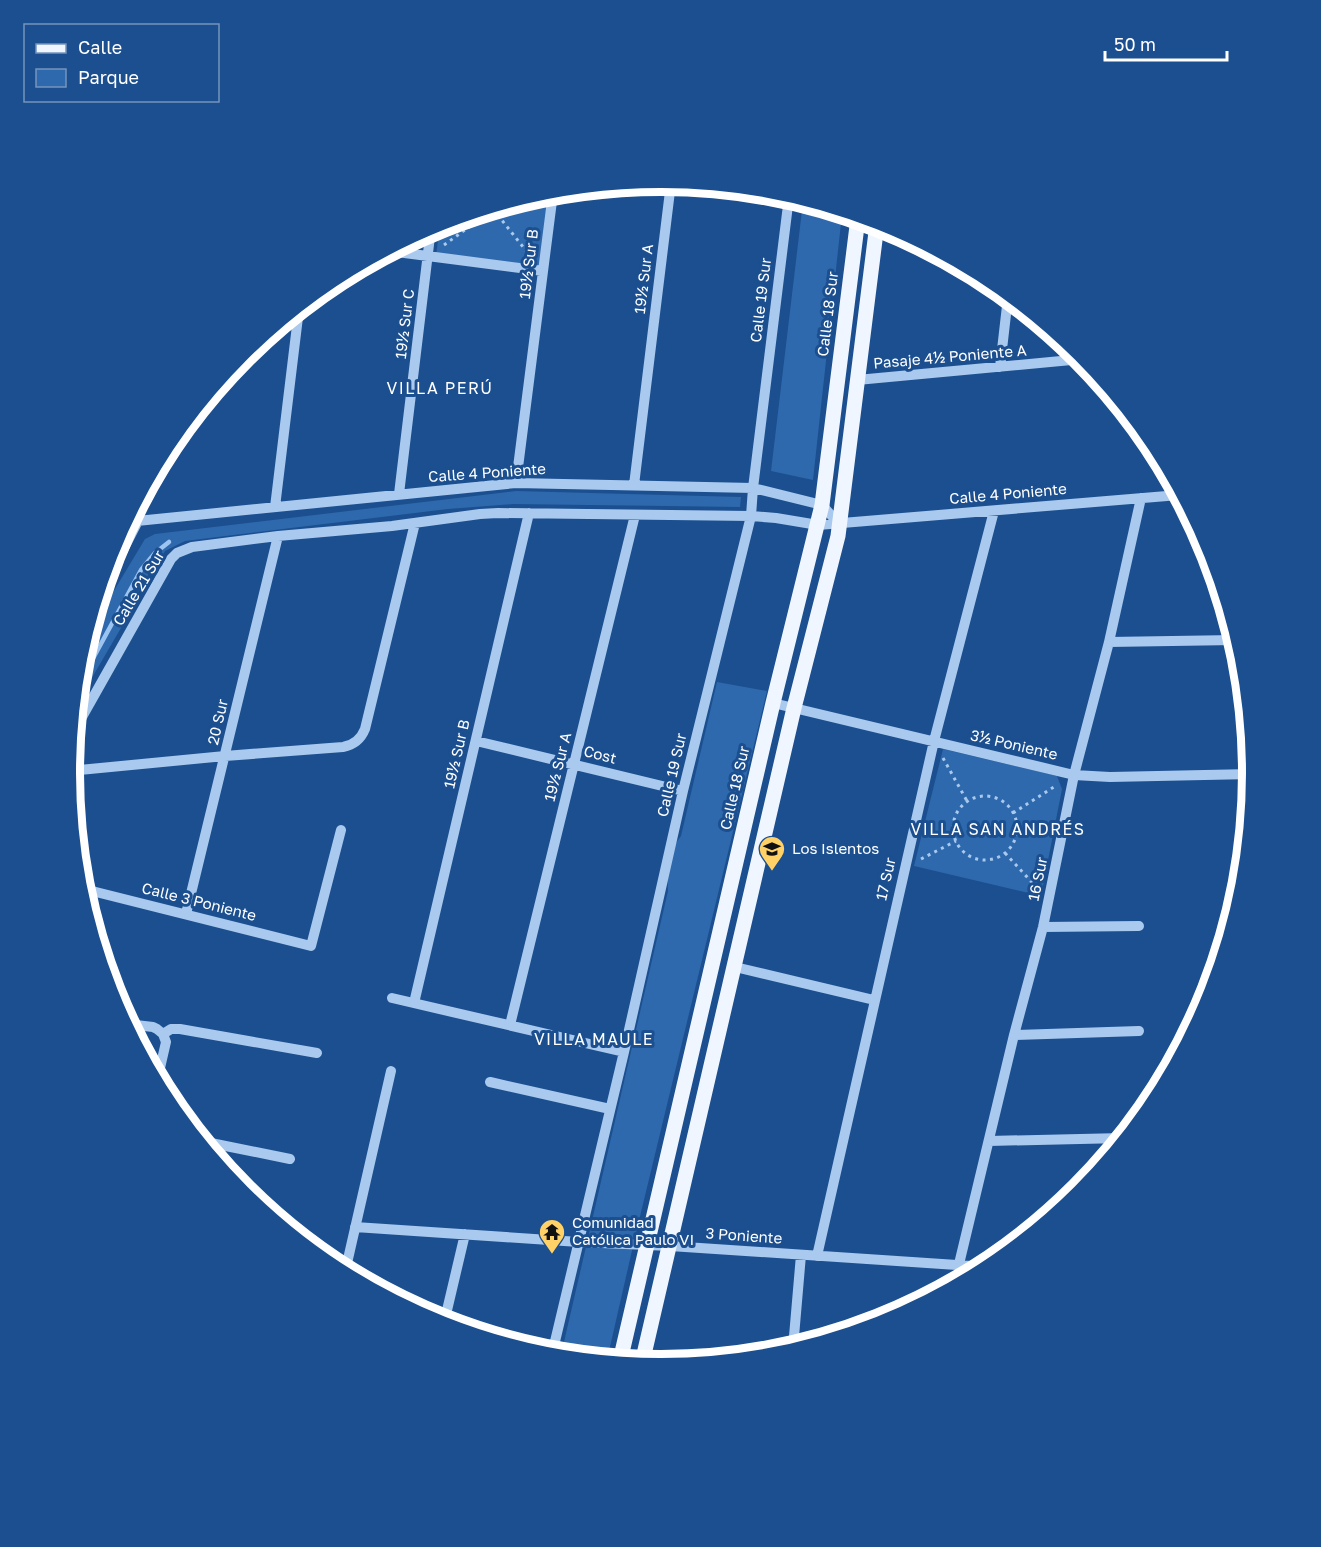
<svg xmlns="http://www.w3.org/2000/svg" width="1321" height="1547" font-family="'Golos Text',sans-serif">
	<rect width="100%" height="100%" fill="#1b4f8f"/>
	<!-- green -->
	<path fill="#2e69ad" d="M545,193H553L544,269L436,256L440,225Z
		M803,202L842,214L813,480L771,471Z
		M516,491L741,497L740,507L513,504L448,509L185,541L165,551L135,604L76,705L80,658L91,623L112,594L145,539L155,534Z
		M717,682L767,691L636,1233L607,1360L561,1355L668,891C667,873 669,850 681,836Z
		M943,749L1057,776L1062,789L1041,896L914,866Z"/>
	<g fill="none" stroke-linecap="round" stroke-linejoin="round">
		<!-- stream -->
		<path stroke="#9cc4f0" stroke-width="4.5" d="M77,688L141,570L155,553L169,542"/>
		<!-- path -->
		<path stroke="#a9c9ee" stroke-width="3" stroke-dasharray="3 4.5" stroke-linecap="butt" d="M493,209L531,257
			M444,245L494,209
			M943,758L967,801
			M953 828a32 32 0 1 1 64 0a32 32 0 1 1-64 0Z
			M1013,813L1057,785
			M1005,853L1038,889
			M921,859L956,841"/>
		<!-- minor -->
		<path stroke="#a9c9ee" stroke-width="10" d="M389,251L543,271
			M1000,367L1008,297
			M857,380L1082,359
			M516,483L553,193
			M634,485L671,183
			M399,494L431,228
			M275,507L299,309
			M127,522L516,483L753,488L822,505L839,524
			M103,582L121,554L138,521L141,497
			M1109,642L1235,640
			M773,703L1074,775L1110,777L1252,774
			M73,733L171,559L177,553L192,547L278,536L392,526L480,514L498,513L751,516L776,518L818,525L1179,495
			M476,741L683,791
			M69,771L225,756L343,747C354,745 361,739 365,729L415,523
			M80,888L311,946L341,830
			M186,914L278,536
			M1043,927L1139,926
			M735,967L874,1000
			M392,998L624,1052
			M414,1003L529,513
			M127,1024L153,1027L157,1029L163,1034
			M510,1025L635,515
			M163,1034L171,1029H180L317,1053
			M1014,1035L1139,1031
			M157,1081L166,1042L163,1034
			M490,1082L610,1109
			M201,1141L290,1159
			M989,1141L1123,1138
			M355,1227L579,1242L670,1246L987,1267
			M817,1256L934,741L994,511
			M959,1264L1014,1035L1043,927L1074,775L1109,642L1141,498
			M345,1272L391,1071
			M444,1323L465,1234
			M793,1348L801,1255
			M552,1354L624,1052L683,791L751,516L753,488L789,197"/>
		<!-- major -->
		<path stroke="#f0f6ff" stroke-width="15" d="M620,1361L773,703L822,505L858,218
			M642,1363L794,708L838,536L877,224"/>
	</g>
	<!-- icons -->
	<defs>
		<g id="school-pin" transform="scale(1.35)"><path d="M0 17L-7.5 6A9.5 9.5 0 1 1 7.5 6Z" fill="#ffd166" stroke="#1b4f8f"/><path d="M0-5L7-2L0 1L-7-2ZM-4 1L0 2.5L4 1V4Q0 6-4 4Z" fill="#111"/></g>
		<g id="temple-pin" transform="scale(1.35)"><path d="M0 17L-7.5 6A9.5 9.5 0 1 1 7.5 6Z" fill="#ffd166" stroke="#1b4f8f"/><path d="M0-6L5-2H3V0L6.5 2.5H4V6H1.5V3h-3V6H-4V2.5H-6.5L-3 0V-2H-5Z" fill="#111"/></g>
	</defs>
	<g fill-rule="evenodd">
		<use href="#school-pin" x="772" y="849"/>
		<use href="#temple-pin" x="552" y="1232"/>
	</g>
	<g text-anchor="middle" stroke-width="6" stroke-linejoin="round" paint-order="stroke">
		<!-- street labels -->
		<g font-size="15" fill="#fff" stroke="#1b4f8f">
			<text transform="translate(529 264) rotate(-83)" y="5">19½ Sur B</text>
			<text transform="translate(644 279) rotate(-83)" y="5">19½ Sur A</text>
			<text transform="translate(761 300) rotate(-83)" y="5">Calle 19 Sur</text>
			<text transform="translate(828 314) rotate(-83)" y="5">Calle 18 Sur</text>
			<text transform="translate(405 324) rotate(-83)" y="5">19½ Sur C</text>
			<text transform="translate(950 357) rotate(-5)" y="5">Pasaje 4½ Poniente A</text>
			<text transform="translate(487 473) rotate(-4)" y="5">Calle 4 Poniente</text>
			<text transform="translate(1008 494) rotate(-5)" y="5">Calle 4 Poniente</text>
			<text transform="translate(139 588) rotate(-59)" y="5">Calle 21 Sur</text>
			<text transform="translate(218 722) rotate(-77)" y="5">20 Sur</text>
			<text transform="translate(1014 745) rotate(13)" y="5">3½ Poniente</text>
			<text transform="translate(457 754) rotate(-77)" y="5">19½ Sur B</text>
			<text transform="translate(600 755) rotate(14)" y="5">Cost</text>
			<text transform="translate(558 767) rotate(-76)" y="5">19½ Sur A</text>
			<text transform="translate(672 775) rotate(-77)" y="5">Calle 19 Sur</text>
			<text transform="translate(735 788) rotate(-77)" y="5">Calle 18 Sur</text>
			<text transform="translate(886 879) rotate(-77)" y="5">17 Sur</text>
			<text transform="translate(1038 879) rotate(-78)" y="5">16 Sur</text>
			<text transform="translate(199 902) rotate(14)" y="5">Calle 3 Poniente</text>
			<text transform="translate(744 1236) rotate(4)" y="5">3 Poniente</text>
		</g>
		<!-- poi labels -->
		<g font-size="15" fill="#fff" stroke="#1b4f8f" text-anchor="start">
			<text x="792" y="854">Los Islentos</text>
			<text x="572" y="1228">Comunidad<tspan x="572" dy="17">Católica Paulo VI</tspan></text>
		</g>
		<!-- neighbourhood labels -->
		<g font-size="16" letter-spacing="1.5" fill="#fff" stroke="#1b4f8f">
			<text x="440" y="394">VILLA PERÚ</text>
			<text x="998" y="835">VILLA SAN ANDRÉS</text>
			<text x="594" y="1045">VILLA MAULE</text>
		</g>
	</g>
	<!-- crop -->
	<path d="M0 0H1321V1547H0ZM80 773a581 581 0 1 1 1162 0a581 581 0 1 1-1162 0Z" fill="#1b4f8f" fill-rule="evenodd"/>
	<path fill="none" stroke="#fff" stroke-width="8" d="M80 773a581 581 0 1 1 1162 0a581 581 0 1 1-1162 0Z"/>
	<!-- legend -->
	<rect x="24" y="24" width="195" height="78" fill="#1b4f8f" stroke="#7695bc" stroke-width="1.5"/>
	<rect x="36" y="44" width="30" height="9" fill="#f0f6ff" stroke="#7695bc" stroke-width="1.5"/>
	<text x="78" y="54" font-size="18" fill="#ffffff">Calle</text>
	<rect x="36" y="69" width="30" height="18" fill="#2e69ad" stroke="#7695bc" stroke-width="1.5"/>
	<text x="78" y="84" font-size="18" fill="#ffffff">Parque</text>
	<!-- scale -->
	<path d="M1105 51v9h122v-9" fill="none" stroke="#ffffff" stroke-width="3"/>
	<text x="1114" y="51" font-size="18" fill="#ffffff" stroke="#1b4f8f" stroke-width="4.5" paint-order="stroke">50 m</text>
</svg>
